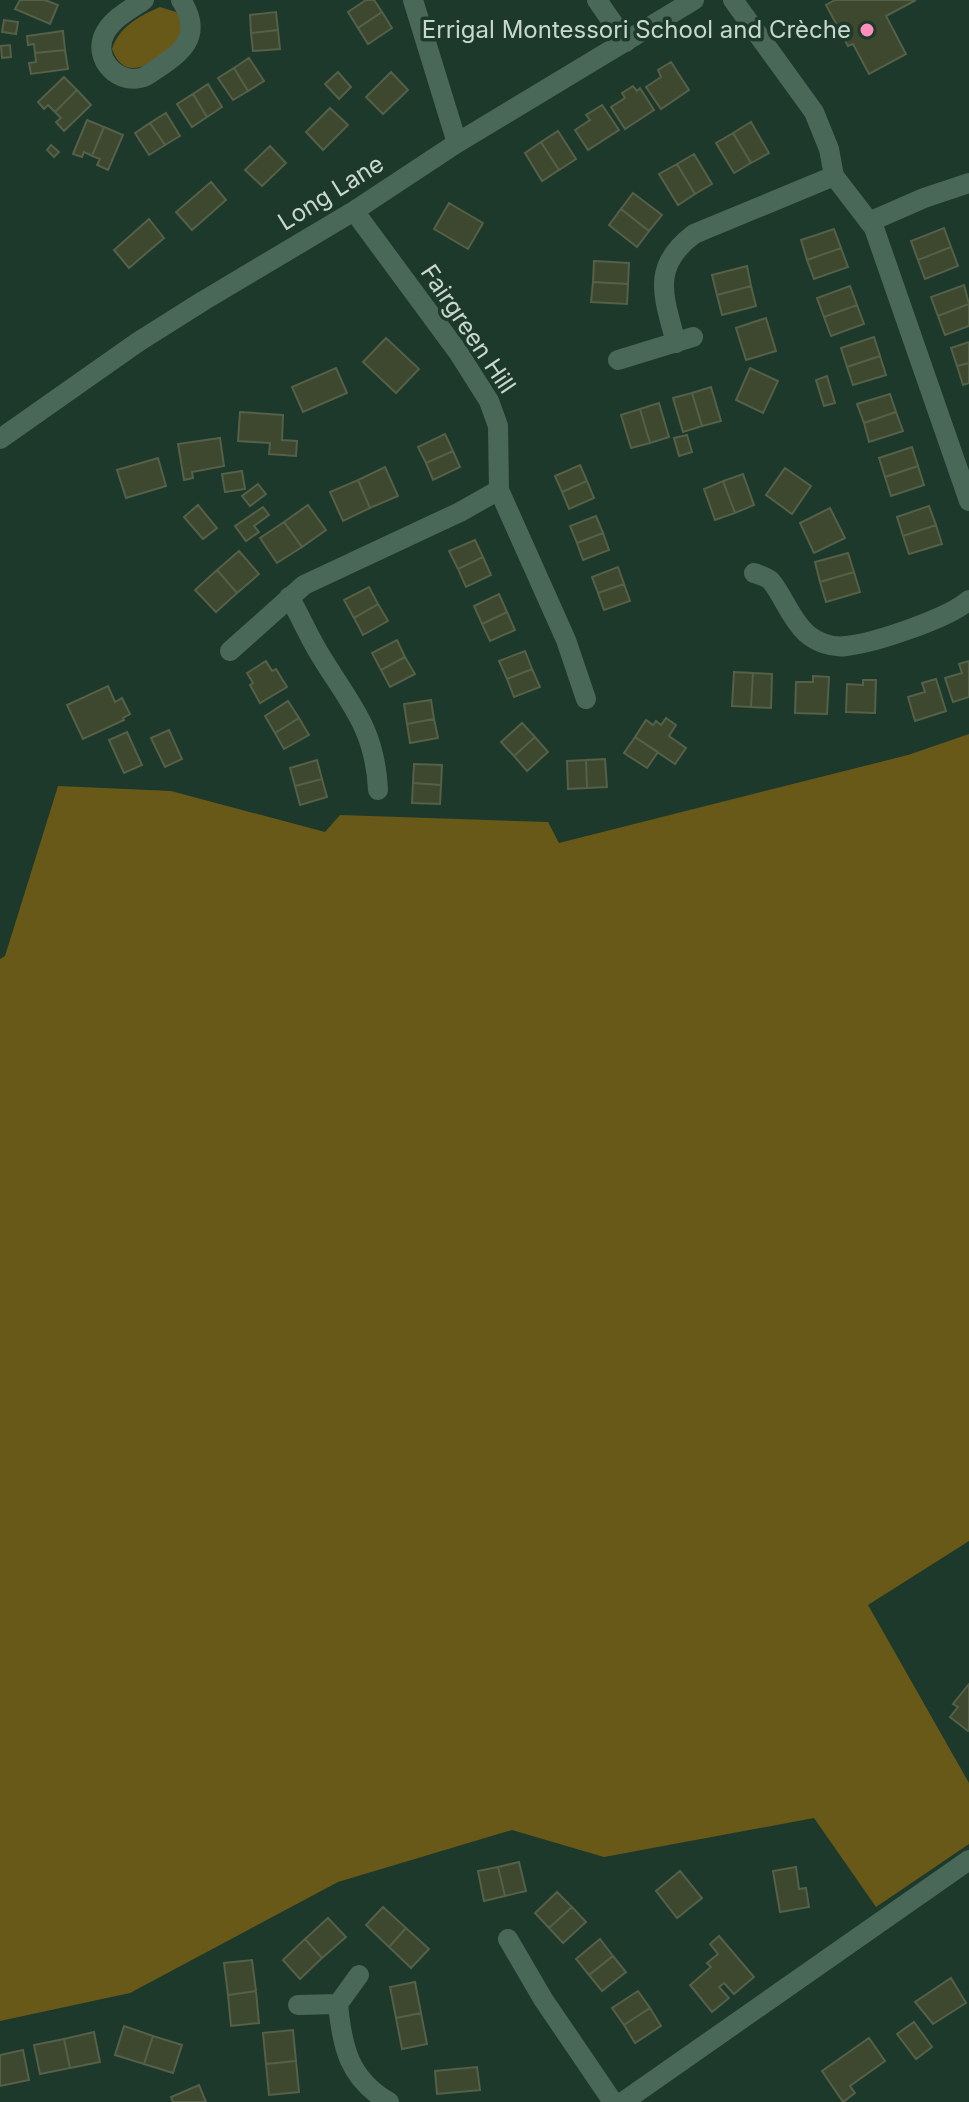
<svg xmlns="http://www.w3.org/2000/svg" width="969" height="2102" font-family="Inter,sans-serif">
	<rect width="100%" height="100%" fill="#1d392b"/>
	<!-- green -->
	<path fill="#685918" d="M160,7L176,12L183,21L181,41C160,56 127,89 112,49C119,27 139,16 160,7Z
		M969,734V1541L868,1605L969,1783V1844L876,1907L814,1818L604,1857L512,1830L338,1882L130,1993L0,2021V959L5,956L58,786L171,791L325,832L340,815L548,822L559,843L908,755Z"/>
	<!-- building -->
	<path fill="#3d482f" stroke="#546047" stroke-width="2" d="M20,0H45L58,5L50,24L15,9Z
		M366,0H374L382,12L358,28L348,12Z
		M835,0H916L886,16L906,54L869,74L853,44L848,46L826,5Z
		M276,12L278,30L251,33L250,15Z
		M382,12L392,28L368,44L358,28Z
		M4,20L18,22L16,34L2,32Z
		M278,30L280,49L253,51L251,33Z
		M63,31L65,50L35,53L34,44L28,45L27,36Z
		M10,45L11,57L2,58L1,46Z
		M65,50L68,69L31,74L29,63L36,62L35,53Z
		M249,58L264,81L248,91L234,68Z
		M671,62L689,90L661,109L646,87L661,77L658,70Z
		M234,68L248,91L233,100L218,78Z
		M338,72L351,87L339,99L325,84Z
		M391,72L408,90L383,114L366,97Z
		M64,77L77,90L55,112L48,105L44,109L38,102Z
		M208,84L222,107L207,117L193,94Z
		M633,86L637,91L640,88L654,110L625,129L611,107L625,98L622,93Z
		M77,90L91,105L64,131L56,122L61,118L55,112Z
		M193,94L207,117L192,127L177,104Z
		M602,105L619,130L588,150L575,130L590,120L586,115Z
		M330,108L348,125L323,150L306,132Z
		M166,113L180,136L165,145L150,123Z
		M87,120L104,127L92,156L84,152L82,157L73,154Z
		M751,122L769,153L751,163L733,133Z
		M150,123L165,145L149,155L135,133Z
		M104,127L123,135L108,170L97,165L100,159L92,156Z
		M558,131L576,159L559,170L541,142Z
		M733,133L751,163L734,173L716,143Z
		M541,142L559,170L542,181L525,153Z
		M51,145L59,152L54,157L47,150Z
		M270,146L286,163L262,186L245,170Z
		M694,154L712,184L695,194L677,164Z
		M677,164L695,194L678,205L659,174Z
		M211,182L226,200L192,230L176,212Z
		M633,193L662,215L649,231L621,209Z
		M449,203L483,223L468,249L434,229Z
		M621,209L649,231L637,247L609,225Z
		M149,219L164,238L129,268L114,250Z
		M944,228L951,247L918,260L911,241Z
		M834,229L841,248L807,260L801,240Z
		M951,247L958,266L925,279L918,260Z
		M841,248L848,267L814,279L807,260Z
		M594,261L629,263L628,284L593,282Z
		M747,266L751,286L717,295L712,275Z
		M593,282L628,284L627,304L591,302Z
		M964,285L969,304L938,316L931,297Z
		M751,286L756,306L722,315L717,295Z
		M850,286L857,305L824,317L817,298Z
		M969,304V326L945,335L938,316Z
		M857,305L864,324L831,336L824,317Z
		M766,318L776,351L746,360L736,328Z
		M874,337L880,356L847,367L841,348Z
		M386,338L419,369L396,393L363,362Z
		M969,342V363L957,366L951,348Z
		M880,356L886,375L853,385L847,367Z
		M969,363V383L963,385L957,366Z
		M336,368L347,393L303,412L292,387Z
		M750,368L778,381L763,413L736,400Z
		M827,376L835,403L824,406L816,380Z
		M711,387L721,421L702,426L692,393Z
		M692,393L702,426L683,432L673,398Z
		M890,394L896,412L864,423L857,404Z
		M659,403L669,437L650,443L640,409Z
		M640,409L650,443L631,448L621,415Z
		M240,412L283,415L282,440L297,441L296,456L269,454L270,443L238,441Z
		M896,412L903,431L869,442L864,423Z
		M445,434L453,451L426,463L418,447Z
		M687,435L692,452L679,456L674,438Z
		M220,438L224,466L192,472L193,478L184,480L178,444Z
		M912,447L918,466L885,477L879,458Z
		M453,451L460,467L433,480L426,463Z
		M158,458L166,486L126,498L117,470Z
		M580,465L587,481L562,492L555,476Z
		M918,466L924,485L891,496L885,477Z
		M385,467L398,496L370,508L358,480Z
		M785,468L811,486L792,514L766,495Z
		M242,471L245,489L225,492L222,474Z
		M743,474L754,505L735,513L723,481Z
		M358,480L370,508L343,521L330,492Z
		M587,481L594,498L569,509L562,492Z
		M723,481L735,513L715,520L704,489Z
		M258,484L266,494L250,506L242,496Z
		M198,505L217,528L203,539L184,517Z
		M308,505L326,530L302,547L284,522Z
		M929,506L936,525L903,536L897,517Z
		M263,507L269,515L254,526L259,532L246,541L235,526Z
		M830,508L845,538L814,553L800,523Z
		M596,516L603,533L577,543L570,526Z
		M284,522L302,547L277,563L260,538Z
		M936,525L942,544L909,554L903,536Z
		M603,533L609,550L583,560L577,543Z
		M475,540L483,557L458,569L449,551Z
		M239,551L259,574L237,593L217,570Z
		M848,553L854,572L820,582L815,562Z
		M483,557L491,575L466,587L458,569Z
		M618,567L624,584L598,593L592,577Z
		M217,570L237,593L216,612L195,590Z
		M854,572L860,592L826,602L820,582Z
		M624,584L630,601L604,610L598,593Z
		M369,587L378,604L354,618L344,600Z
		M499,594L507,612L482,624L474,606Z
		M378,604L388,621L363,635L354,618Z
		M507,612L515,630L490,641L482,624Z
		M397,640L405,657L381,670L372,653Z
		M525,651L532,669L507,679L499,661Z
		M405,657L415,674L390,687L381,670Z
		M266,661L272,671L276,669L287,687L260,703L250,685L253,683L247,673Z
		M969,661V697L953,702L945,678L962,673L959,664Z
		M532,669L540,687L514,697L507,679Z
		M734,672L753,673L751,707L732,706Z
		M753,673L772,674L771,708L751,707Z
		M813,676L829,677L827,714L795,713L796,682H813Z
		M936,679L946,711L915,721L908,697L925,692L922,683Z
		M863,680H876L875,713L846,712L847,684L863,685Z
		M108,686L115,702L122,698L130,714L123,718L124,720L83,739L67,705Z
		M431,700L434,719L407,724L404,704Z
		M288,701L299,718L275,733L265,716Z
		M299,718L309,735L284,749L275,733Z
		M666,718L676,725L669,736L686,748L675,764L635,737L646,720L653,725L656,721L661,725Z
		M434,719L438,738L410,743L407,724Z
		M522,723L535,737L514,756L501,742Z
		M169,730L182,759L165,767L151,738Z
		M127,732L142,765L124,773L109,740Z
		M535,737L548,752L527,771L514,756Z
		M635,737L658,752L647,768L624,753Z
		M605,759L607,787L587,788L586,760Z
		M317,760L322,779L295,786L290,768Z
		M586,760L587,788L568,789L567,761Z
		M414,764L442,765L441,785L413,783Z
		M322,779L327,797L300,805L295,786Z
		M413,783L441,785L440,804L412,803Z
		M969,1684V1730L968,1731L950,1717L958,1707L953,1704Z
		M519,1862L526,1891L505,1896L498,1867Z
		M498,1867L505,1896L484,1901L478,1871Z
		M796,1867L799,1889L806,1888L809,1907L780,1912L773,1871Z
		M680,1871L702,1898L677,1918L656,1891Z
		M557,1892L572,1907L549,1928L535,1913Z
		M383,1907L406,1928L389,1947L366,1925Z
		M572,1907L586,1922L563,1943L549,1928Z
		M328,1918L346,1937L322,1958L305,1939Z
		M406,1928L429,1949L411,1968L389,1947Z
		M719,1936L754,1977L734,1994L724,1983L719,1987L729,1998L712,2012L690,1985L711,1967L707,1963L718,1954L710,1944Z
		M305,1939L322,1958L300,1979L283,1960Z
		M600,1939L613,1956L589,1975L576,1959Z
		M613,1956L626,1972L602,1991L589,1975Z
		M252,1960L256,1991L228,1995L224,1963Z
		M951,1978L966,2003L933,2024L915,2002Z
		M415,1982L421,2013L396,2018L390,1987Z
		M256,1991L259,2023L231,2026L228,1995Z
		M638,1991L650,2008L624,2025L612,2008Z
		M650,2008L661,2026L635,2043L624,2025Z
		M421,2013L427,2044L402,2049L396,2018Z
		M914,2022L932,2047L916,2059L897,2034Z
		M124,2026L153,2036L144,2064L115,2055Z
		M293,2030L296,2061L266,2064L263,2033Z
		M94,2032L100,2062L70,2068L64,2039Z
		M153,2036L182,2045L173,2073L144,2064Z
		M869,2038L885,2061L850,2086L855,2093L843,2102L822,2071Z
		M64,2039L70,2068L40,2074L34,2045Z
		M23,2050L29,2080L0,2086V2055Z
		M296,2061L299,2092L269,2095L266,2064Z
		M477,2067L480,2090L437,2094L435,2071Z
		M199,2085L206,2102H173L171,2097Z"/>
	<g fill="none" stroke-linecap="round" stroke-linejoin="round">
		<!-- street -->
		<path stroke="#4a6858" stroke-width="20" d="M144,0C131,9 113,18 105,33C91,59 120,88 146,76C176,56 207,40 181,0
			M413,0L457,143
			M597,0L626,42
			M733,0L814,112L829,149L834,176L874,228L969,501
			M354,211L458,352L489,401L498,426L499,490
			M869,222L924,198L969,183
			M676,343C664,297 650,267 694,234L834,176
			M618,360L693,337
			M0,439L138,342L203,301L354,211L457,143L694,0
			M754,573C760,575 767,577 771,581C784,597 790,618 806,633C816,642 832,648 846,646C875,643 949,618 969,600
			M289,597C300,615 308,635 319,653C349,703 375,727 378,790
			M230,651L304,585L460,512L499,490L566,640L586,699
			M508,1939L543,1999L613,2102
			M359,1975L338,2004C342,2047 349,2079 389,2102
			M298,2005L338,2004
			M623,2102L969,1860"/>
	</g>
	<!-- markers -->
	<circle fill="#ff8eba" stroke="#1d392b" stroke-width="3" cx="867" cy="30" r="8"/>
	<g text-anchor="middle" stroke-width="7" stroke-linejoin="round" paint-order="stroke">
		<!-- poi labels -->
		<g font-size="24" fill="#c8d8cf" stroke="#1d392b" text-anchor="end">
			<text x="851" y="38">Errigal Montessori School and Crèche</text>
		</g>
		<!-- street labels -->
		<g font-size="24" fill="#c8d8cf" stroke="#1d392b">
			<text transform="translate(331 193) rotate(-32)" y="8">Long Lane</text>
			<text transform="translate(468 329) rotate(56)" y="8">Fairgreen Hill</text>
		</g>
	</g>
</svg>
